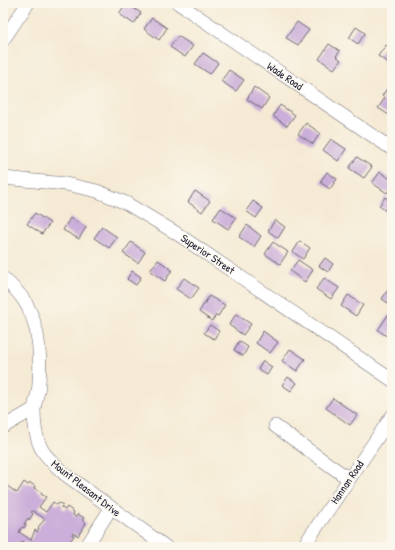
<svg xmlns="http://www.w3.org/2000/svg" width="395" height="550" font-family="'Patrick Hand',sans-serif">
	<rect width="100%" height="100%" fill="#fbf7ec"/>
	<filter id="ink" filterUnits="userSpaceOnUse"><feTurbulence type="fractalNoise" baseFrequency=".025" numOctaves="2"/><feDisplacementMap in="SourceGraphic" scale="8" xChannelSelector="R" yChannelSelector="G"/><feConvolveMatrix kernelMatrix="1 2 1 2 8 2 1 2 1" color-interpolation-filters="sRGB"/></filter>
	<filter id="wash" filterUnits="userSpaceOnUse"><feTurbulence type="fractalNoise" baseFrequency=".012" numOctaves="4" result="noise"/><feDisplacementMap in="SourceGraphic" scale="16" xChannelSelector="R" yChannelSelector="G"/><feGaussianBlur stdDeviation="0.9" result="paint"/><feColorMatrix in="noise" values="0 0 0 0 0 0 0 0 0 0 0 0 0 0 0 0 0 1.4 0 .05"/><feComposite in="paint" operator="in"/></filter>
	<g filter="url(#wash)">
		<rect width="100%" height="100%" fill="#f5ead4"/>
		<g id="blocks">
			<!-- building -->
			<path fill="#cbaed9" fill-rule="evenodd" d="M126,3L141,13L134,24L119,14Z
				M152,18L167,28L159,40L144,29Z
				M297,22L309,30L298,45L286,38Z
				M356,27L365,33L358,44L349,38Z
				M178,36L193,46L185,57L170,47Z
				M329,44L340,51L336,56L341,60L334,69L319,59Z
				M386,45L392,50V58L389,63L378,56Z
				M203,53L218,63L210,74L195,64Z
				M229,70L244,80L236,91L221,81Z
				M390,84L392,85V117L378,108L385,98L382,96Z
				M254,87L269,98L262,109L247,99Z
				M280,105L295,115L287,126L273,116Z
				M306,123L320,133L313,144L298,134Z
				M331,139L346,149L338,161L323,150Z
				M357,157L372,167L364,178L349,168Z
				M327,172L337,179L330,189L320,182Z
				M380,172L392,180V186L387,193L372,183Z
				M195,191L210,201L202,212L188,202Z
				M385,197L392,202V205L387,212L379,206Z
				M253,201L263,208L256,218L246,211Z
				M221,208L236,218L228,229L213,219Z
				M35,213L50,223L42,234L27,224Z
				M70,218L86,227L79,239L63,230Z
				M275,220L285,227L278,238L268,231Z
				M247,225L261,236L254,247L239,237Z
				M102,227L117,237L109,248L94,238Z
				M300,241L310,248L303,259L293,252Z
				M131,242L145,252L138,263L123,253Z
				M273,242L288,252L280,264L265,254Z
				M325,258L333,264L328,272L319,266Z
				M158,260L172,270L165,281L150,271Z
				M298,260L313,270L305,282L290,271Z
				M132,271L141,277L136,285L127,279Z
				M184,278L199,288L191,299L176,289Z
				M324,278L339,288L331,299L316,289Z
				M387,291L392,294V303L391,305L382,299Z
				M348,295L363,305L356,316L341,306Z
				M209,296L225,305L218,316L216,315L212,321L199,312Z
				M236,314L251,324L243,335L229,325Z
				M388,315L392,317V332L388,337L378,330Z
				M210,325L219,331L214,339L204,333Z
				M263,331L278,342L270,353L256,343Z
				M239,341L248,347L243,356L234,350Z
				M290,349L305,359L297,371L282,361Z
				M263,361L272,367L267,375L258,369Z
				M288,377L297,383L291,391L282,385Z
				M333,398L357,415L350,425L326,408Z
				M24,482L28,485L30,483L35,486L34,488L42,493L41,494L46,497L39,507L46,512L53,502L57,505L59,503L63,505L61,507L65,510L67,507L74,512L73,515L76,517L78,514L84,518L82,520L86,523L78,536L73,533L72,535L74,536L70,541L72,542L69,547H28L29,545L23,541L19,547H5L3,545V483L17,493ZM33,511L45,519L38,527L39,528L37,532L35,530L31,540L19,532L22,527L24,528L26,524H24L28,518L29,520L33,514L31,512Z"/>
		</g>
	</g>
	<g filter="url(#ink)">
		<use href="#blocks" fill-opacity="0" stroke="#6c6871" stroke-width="1"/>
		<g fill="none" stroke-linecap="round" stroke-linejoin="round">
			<!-- minor casing -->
			<g stroke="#6c6871" stroke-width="14">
				<path id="minor" d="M178,3L392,149
					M3,40L28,3
					M3,178L66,184L97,191L126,203L176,233L392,380
					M3,278C11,285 20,293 25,302C40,326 41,356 39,383C39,392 35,400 34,410C34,422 36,438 41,448C47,459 57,467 66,475L166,547
					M275,426L349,479
					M3,427L34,409
					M86,547L111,508
					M303,547L392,416"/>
			</g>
			<!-- minor -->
			<use href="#minor" stroke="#fff" stroke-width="13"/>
		</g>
	</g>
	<g text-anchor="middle" stroke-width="3" stroke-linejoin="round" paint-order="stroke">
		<!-- street labels -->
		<g font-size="11" fill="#22223b" stroke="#fbf7ec">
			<text transform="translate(285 76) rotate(34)" y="4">Wade Road</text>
			<text transform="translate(208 254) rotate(34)" y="4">Superior Street</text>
			<text transform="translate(347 482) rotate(-56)" y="4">Hannan Road</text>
			<text transform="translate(86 488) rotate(38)" y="4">Mount Pleasant Drive</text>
		</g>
	</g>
	<!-- margin -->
	<rect width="395" height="550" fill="none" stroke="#fbf7ec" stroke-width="16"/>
</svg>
